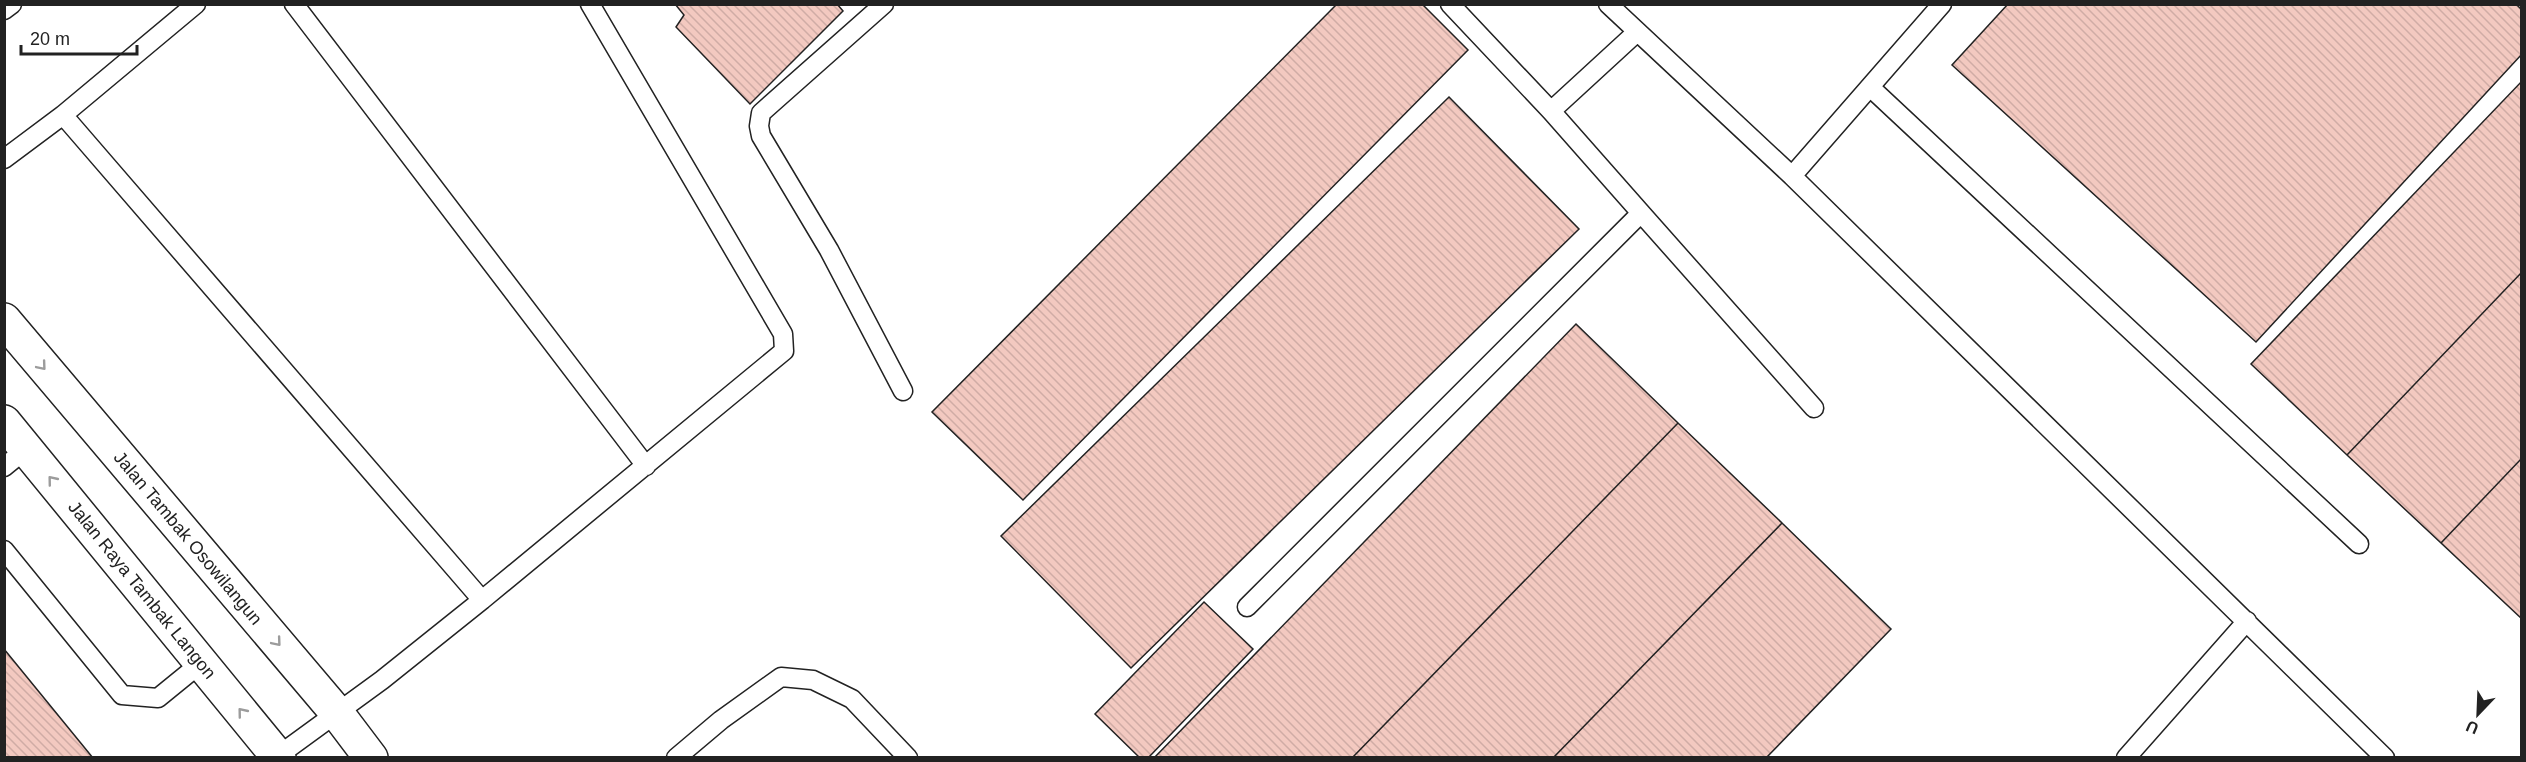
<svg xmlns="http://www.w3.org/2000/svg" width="2526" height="762" font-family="Helvetica,sans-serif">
	<defs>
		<pattern id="building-back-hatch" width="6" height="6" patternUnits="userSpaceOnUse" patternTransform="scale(1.5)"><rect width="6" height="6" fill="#f3c9c0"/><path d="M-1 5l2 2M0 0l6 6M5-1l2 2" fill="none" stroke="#d0aca5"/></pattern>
	</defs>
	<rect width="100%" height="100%" fill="#fff"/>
	<!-- building -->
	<path fill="url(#building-back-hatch)" stroke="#222" stroke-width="1.5" d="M675,4H837L843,11L750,104L676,27L684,15Z
		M1337,4H1422L1468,50L1023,500L932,412Z
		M2008,4H2516L2522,10V54L2256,342L1952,65Z
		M2522,81V272L2347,455L2251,364Z
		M1449,97L1579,229L1131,668L1001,536Z
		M2522,272V458L2441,543L2347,455Z
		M1576,324L1678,423L1352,758H1154Z
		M1678,423L1782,523L1553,758H1352Z
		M2522,458V619L2441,543Z
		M1782,523L1891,629L1766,758H1553Z
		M1204,602L1253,649L1148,758H1140L1095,714Z
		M4,649L93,758H4Z"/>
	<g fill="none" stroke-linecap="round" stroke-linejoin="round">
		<!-- lane casing -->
		<g stroke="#222" stroke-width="21">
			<path id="lane" d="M196,4L63,115L482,600L382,680L275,758
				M294,4L646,466
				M884,4L761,113L759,126L761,136L829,250L903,391
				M1450,4L1551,111L1641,213
				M1608,4L1792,176L2385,758
				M4,10L12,4
				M1870,87L2359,544
				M1551,111L1637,32
				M4,159L63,115
				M1792,176L1942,4
				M4,467L26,449
				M4,550L122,695L158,698L201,663
				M482,600L784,351L783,334L590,4
				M1247,607L1641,213L1814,408
				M676,758L721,720L781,677L813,680L852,699L908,758
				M2126,758L2247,621"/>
		</g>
		<!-- highway casing -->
		<g stroke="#222" stroke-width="36">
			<path id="highway" d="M4,320L337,713L371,758
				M4,422L279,758"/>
		</g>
		<!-- lane -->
		<use href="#lane" stroke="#fff" stroke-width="18"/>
		<!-- highway -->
		<use href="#highway" stroke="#fff" stroke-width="33"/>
	</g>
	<!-- one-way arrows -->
	<defs><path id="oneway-chevron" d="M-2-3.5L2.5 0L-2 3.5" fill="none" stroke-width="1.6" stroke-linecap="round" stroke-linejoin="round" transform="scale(1.5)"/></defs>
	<g stroke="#9c9c9c">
		<use href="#oneway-chevron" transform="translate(42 366) rotate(50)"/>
		<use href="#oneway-chevron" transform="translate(52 480) rotate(-129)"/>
		<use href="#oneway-chevron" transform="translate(277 642) rotate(50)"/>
		<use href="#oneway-chevron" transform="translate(242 712) rotate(-129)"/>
	</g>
	<g text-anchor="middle" stroke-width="4.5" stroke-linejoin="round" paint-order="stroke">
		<!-- street labels -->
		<g font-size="18" fill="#222" stroke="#fff">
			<text transform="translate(188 538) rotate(50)" y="6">Jalan Tambak Osowilangun</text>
			<text transform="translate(142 590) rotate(51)" y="6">Jalan Raya Tambak Langon</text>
		</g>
	</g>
	<!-- border -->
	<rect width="2526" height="762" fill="none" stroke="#222222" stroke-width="12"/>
	<!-- north arrow -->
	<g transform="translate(2478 714) rotate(203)" stroke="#ffffff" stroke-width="4.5" paint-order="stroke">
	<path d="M0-4.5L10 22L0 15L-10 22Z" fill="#222222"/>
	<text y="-9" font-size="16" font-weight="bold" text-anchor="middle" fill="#222222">U</text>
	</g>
	<!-- scale -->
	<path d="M21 45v9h116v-9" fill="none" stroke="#222222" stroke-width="3"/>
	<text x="30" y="45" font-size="18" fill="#222222" stroke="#ffffff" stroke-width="4.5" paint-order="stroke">20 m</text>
</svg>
